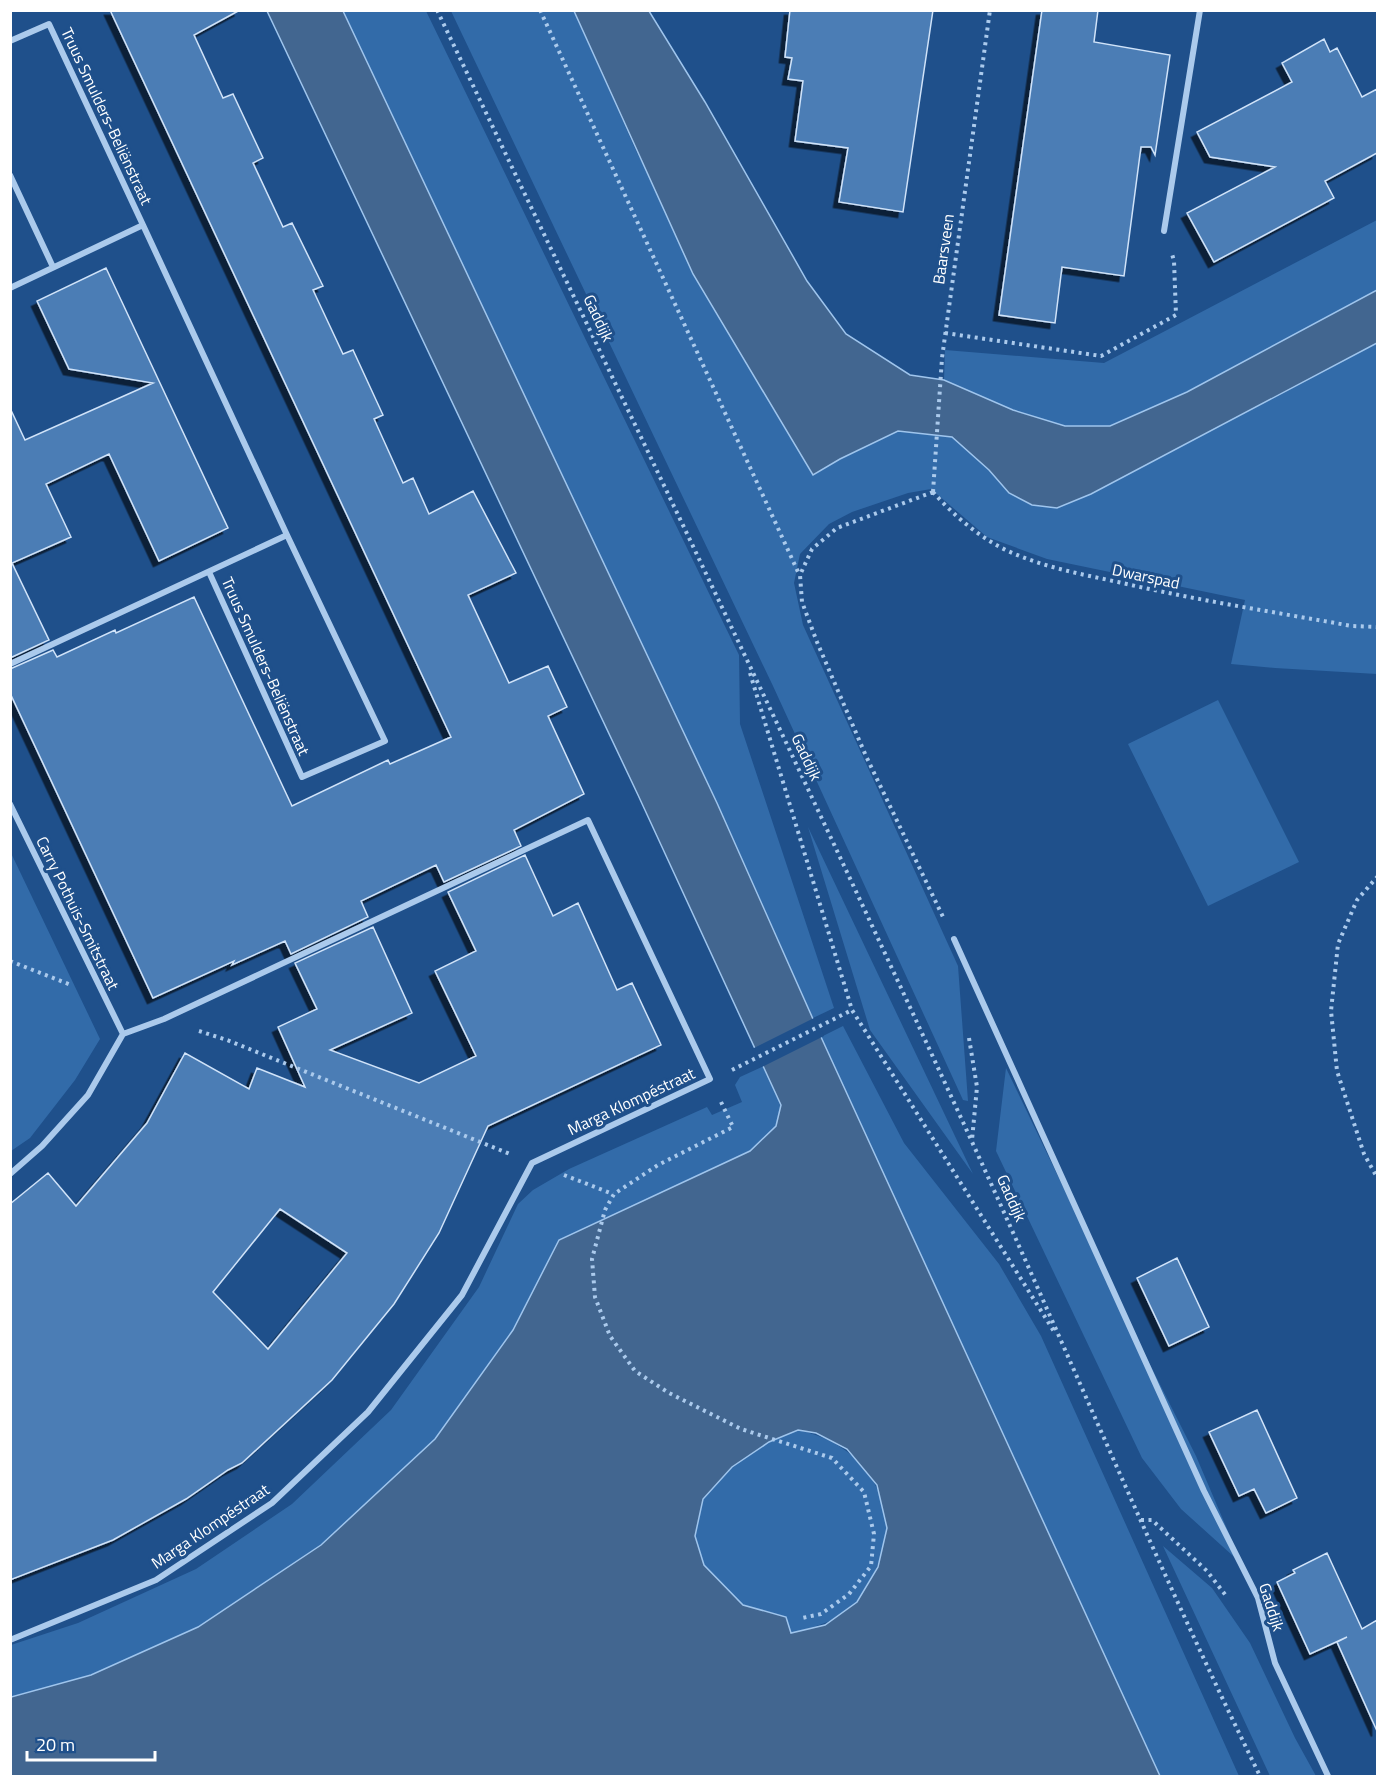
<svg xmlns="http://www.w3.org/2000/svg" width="1388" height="1787" font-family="'Titillium Web',sans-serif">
	<defs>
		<filter id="shadow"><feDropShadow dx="-5.5" dy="5.5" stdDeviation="0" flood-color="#0009"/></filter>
	</defs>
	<rect width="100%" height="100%" fill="#1f508b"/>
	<!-- green -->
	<path fill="#326ba9" d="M343,11H426L739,655L740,724L834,1008L813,1018L717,803Z
		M451,11H574L637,153L813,475L840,459L898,431L952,437L989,470L1009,493L1091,494L1377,343V674L1275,668L1231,664L1245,600L1047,559L987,537L931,489L908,493L852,512L829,524L800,554L794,583L803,625L958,966L968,1101L963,1100L773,686Z
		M1377,220V290L1187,392L1110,426H1065L1013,410L944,380L945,350L1104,363Z
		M1218,700L1299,862L1208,906L1128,744Z
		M808,827L973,1174L870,1030Z
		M10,851L100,1039L75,1080L30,1138L11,1151Z
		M843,1026L904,1143L999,1264L1041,1336L1239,1776H1160L821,1037Z
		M764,1066L781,1105L776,1126L750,1151L559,1240L513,1330L435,1439L321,1545L198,1627L91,1675L11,1697V1645L78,1623L196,1569L292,1504L391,1410L479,1287L518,1204L533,1190L569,1169L707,1107L712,1115L742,1102L735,1085L740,1077Z
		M1006,1068L1115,1295L1196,1456L1242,1564L1181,1509L1142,1458L996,1151Z
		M798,1430C847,1440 883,1475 887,1526C888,1543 877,1569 869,1582C865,1588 861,1597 857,1602C839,1621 815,1627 791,1633L786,1617L743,1605L704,1565L695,1536L703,1499L732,1467L769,1442Z
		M1163,1546L1212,1588L1250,1643L1295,1738L1316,1776H1270Z"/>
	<!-- water -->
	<path fill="#426690" stroke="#9fc5ed" stroke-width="1.5" fill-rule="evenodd" d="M267,11H343L717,803L821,1037L1160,1776H11V1697L91,1675L198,1627L321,1545L435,1439L513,1330L559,1240L750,1151L776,1126L781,1105L638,795ZM798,1430L816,1433L847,1449L877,1485L887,1528L878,1567L857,1602L825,1625L791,1633L786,1617L743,1605L704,1565L695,1536L703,1499L732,1467L769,1442Z
		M574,11H649L705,102L807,281L846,334L910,375L944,380L1013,410L1065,426H1110L1187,392L1377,290V343L1091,494L1057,508L1032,505L1009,493L989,470L952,437L898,431L840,459L813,475L693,274Z"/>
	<!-- pier -->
	<path fill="#1f508b" d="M816,1017L824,1036L762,1067L752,1049Z"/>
	<!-- building -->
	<path fill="#4b7db5" stroke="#d0e3f9" stroke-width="1.5" fill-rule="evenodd" filter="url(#shadow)" d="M110,10H240L194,35L223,98L233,94L263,158L253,163L283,227L292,223L323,286L313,290L343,354L353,350L383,415L374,419L403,483L413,478L429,514L473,491L516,573L468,595L509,683L548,666L567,707L548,716L584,794L514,830L521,846L444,882L436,865L361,901L368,917L291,954L285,941L232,965L234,961L153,998L10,693V669L53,650L57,657L115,630L116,633L194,597L292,806L388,760L390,764L451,737Z
		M790,10H933L903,212L839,202L848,148L795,141L803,81L788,79L792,58L785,57Z
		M1042,10H1098L1094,42L1170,55L1155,155L1151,147H1141L1124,276L1062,267L1055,323L999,315Z
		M1324,39L1330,52L1337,48L1362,97L1377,89V153L1325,181L1334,198L1214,262L1187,213L1275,167L1210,157L1197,132L1292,82L1282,63Z
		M106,268L228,528L159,561L109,454L46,484L71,537L12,563L49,640L10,658V408L25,440L153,383L69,369L37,301Z
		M525,855L553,916L578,903L617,990L632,983L661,1045L488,1126L439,1233L394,1304L332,1380L242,1463L228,1470L186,1499L113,1540L10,1580V1204L48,1173L76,1206L147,1123L185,1053L249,1089L257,1068L305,1087L278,1027L317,1009L295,963L373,927L412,1013L330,1050L419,1083L476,1056L435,971L476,951L448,892ZM280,1209L347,1253L268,1349L213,1292Z
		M1177,1258L1209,1327L1169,1346L1137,1278Z
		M1257,1410L1297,1498L1266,1513L1254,1489L1239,1496L1209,1432Z
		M1327,1553L1362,1629L1377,1620V1731L1337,1642L1347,1637L1310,1654L1277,1582L1295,1573L1293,1570Z"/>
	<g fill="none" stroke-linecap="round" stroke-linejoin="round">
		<!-- path -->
		<path stroke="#abcaec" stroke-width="4" stroke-dasharray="3 4.5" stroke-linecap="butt" d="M437,10C617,388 799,764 973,1144C1069,1354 1158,1569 1260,1776
			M540,10L799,574
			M945,333L1101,356L1176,315L1174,261L1172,254
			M933,492L837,528L812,549L800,575L802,602L817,642L866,756L943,917
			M933,492L942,358L990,10
			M933,492C953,515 980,538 1008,551C1043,567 1080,574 1118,582C1195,600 1274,612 1352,626L1378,627
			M750,673L852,1010L1055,1333
			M1378,876L1357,900L1338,944L1331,1011L1337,1071L1364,1154L1378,1179
			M10,961L71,985
			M199,1031L227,1040L510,1154
			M969,1038L977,1087L972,1140
			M732,1070L852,1010
			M721,1102L733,1127L658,1165L614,1194L605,1210L592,1259L595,1297L610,1336L635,1371L669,1393L741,1429L832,1458L864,1492L874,1534L871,1566L849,1594L821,1614L802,1618
			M564,1175L613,1194
			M1141,1520H1152L1207,1571L1227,1597"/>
		<!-- street -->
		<path stroke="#abcaec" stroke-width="6" d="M10,41L49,24L143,225
			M10,175L53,267
			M1164,231L1200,10
			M10,288L143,225L287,535L10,664
			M209,572L302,777L385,741L287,535
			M10,804L123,1034
			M954,939L1204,1491L1258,1598L1275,1663L1328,1776
			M10,1174L42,1146L88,1095L123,1034
			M10,1640L156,1580L272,1503L368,1412L462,1295L532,1163L710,1079L588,820L164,1019L123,1034"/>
	</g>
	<g text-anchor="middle" stroke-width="6" stroke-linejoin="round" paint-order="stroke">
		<!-- street labels -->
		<g font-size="16" fill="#fff" stroke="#1f508b">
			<text transform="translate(107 116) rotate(65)" y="6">Truus Smulders-Beliënstraat</text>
			<text transform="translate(943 249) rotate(-82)" y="6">Baarsveen</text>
			<text transform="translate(599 318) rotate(65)" y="6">Gaddijk</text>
			<text transform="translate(1146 576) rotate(12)" y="6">Dwarspad</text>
			<text transform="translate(266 666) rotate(66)" y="6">Truus Smulders-Beliënstraat</text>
			<text transform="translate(807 757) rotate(65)" y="6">Gaddijk</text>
			<text transform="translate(78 913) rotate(64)" y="6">Carry Pothuis-Smitstraat</text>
			<text transform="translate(631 1101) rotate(-25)" y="6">Marga Klompéstraat</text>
			<text transform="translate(1012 1198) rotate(66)" y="6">Gaddijk</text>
			<text transform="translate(210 1526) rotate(-34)" y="6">Marga Klompéstraat</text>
			<text transform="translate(1272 1607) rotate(72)" y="6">Gaddijk</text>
		</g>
	</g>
	<!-- border -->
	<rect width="1388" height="1787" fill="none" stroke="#ffffff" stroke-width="24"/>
	<!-- scale -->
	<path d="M27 1751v9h128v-9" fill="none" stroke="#ffffff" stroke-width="3"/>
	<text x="36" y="1751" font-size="18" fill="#ffffff" stroke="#1f508b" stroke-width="4.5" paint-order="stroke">20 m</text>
</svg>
